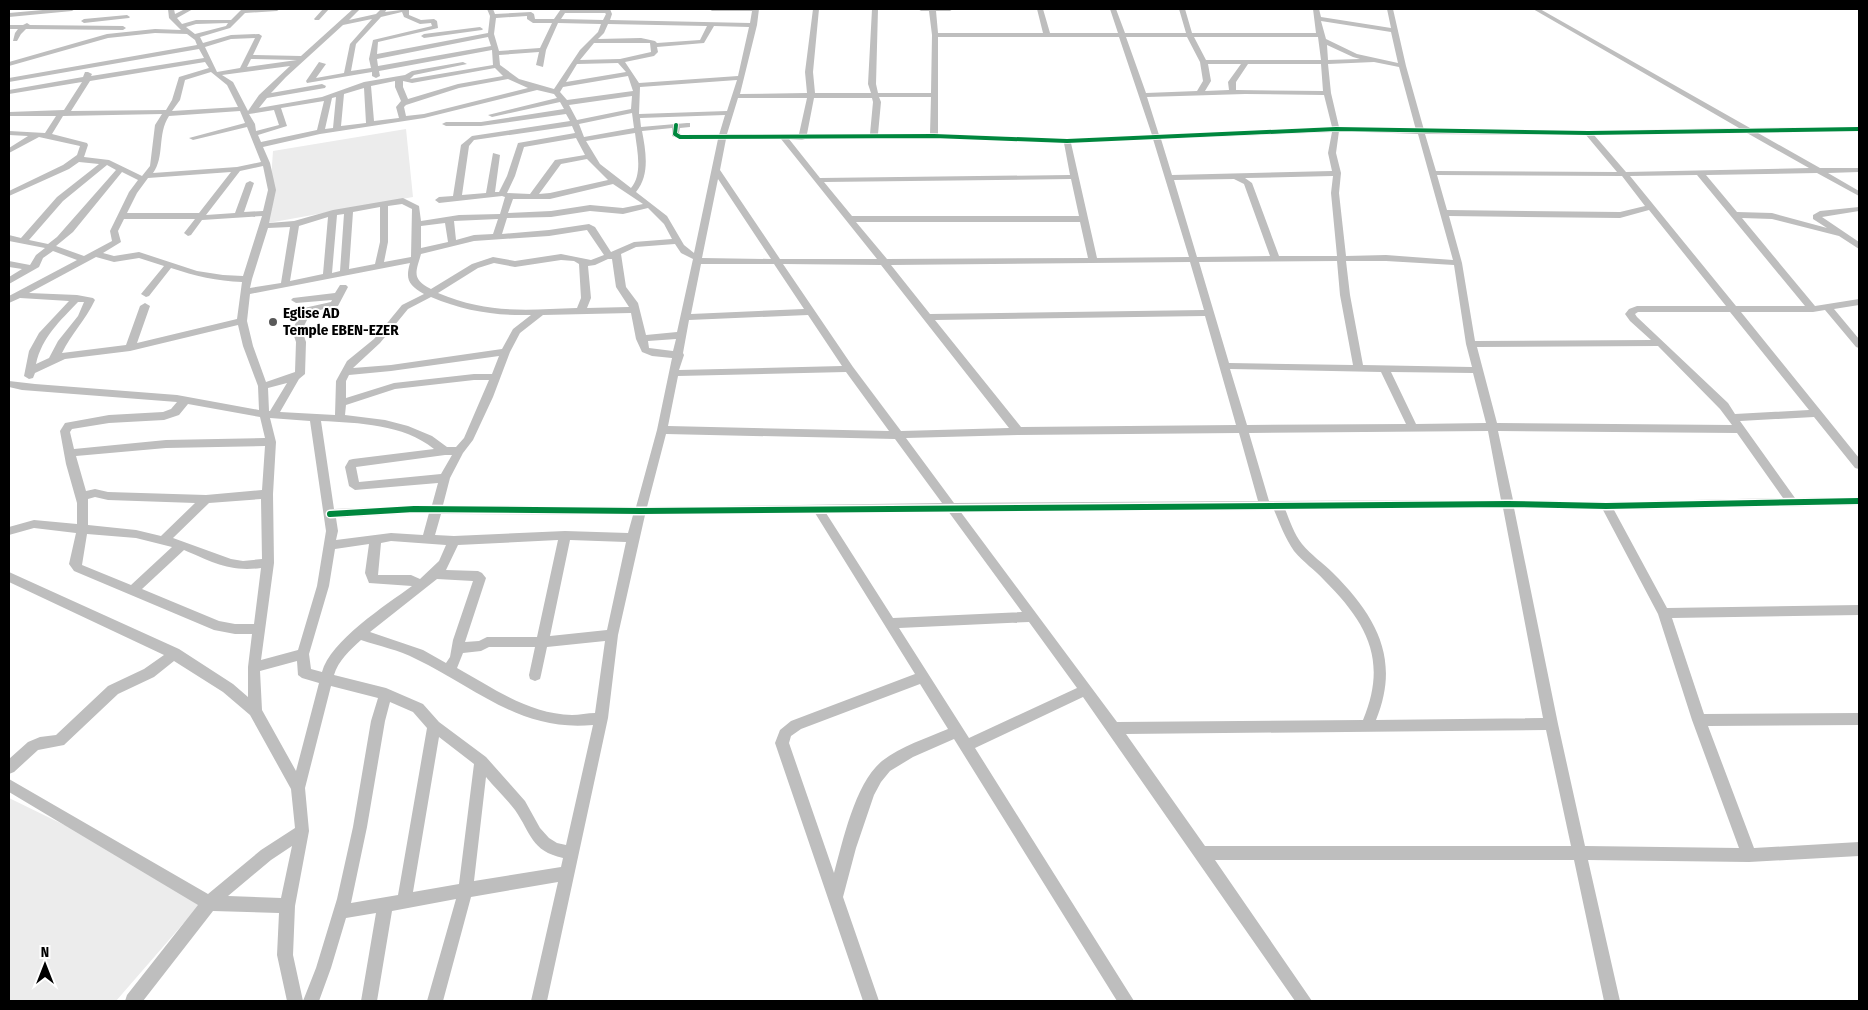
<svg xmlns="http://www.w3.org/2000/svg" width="1868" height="1010" font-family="'Fira Sans Condensed',sans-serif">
	<rect width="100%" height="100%" fill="#fff"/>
	<!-- green -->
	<path fill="#ececec" d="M406,129L413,197L268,223L273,151Z
		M9,798L208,895L116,1001H9Z"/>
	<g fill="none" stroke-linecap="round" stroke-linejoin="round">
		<!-- minor -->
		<path fill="#bebebe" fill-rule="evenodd" d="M54,9H75L72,11L9,17V13Z
			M168,9H174L175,14L185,9H193L177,18L182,24L196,20H231L242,9H280L277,11L245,13L230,28L200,37L203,43L231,35L259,34L262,36L253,55L301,56L353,9H360L349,20L376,14L381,9H387L385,12L409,9V15L421,20L434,19L437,21L438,28L378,42L377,54L488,33L490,16L487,9H493L495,14L531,12L534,14L535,19H554L561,9H610L612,14L610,20L750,23L752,11H712L709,9H759L757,25L740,94L807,93L805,72L813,9H819L813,72L815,93H871L868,84L872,9H878L876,84L878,93H931L932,35L929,11H921L918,9H953L950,11H936L938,33H1043L1037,9H1043L1050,33H1118L1110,9H1116L1125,33H1186L1179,9H1185L1192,33H1316L1313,9H1319L1321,17L1391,28L1387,9H1393L1406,66L1424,130L1588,131L1739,128L1533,9H1540L1750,128L1859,127V131L1758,133L1820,168H1859V172L1828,173L1859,191V196L1817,173L1706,175L1737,212L1772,213L1827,228L1813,219V215L1820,211L1859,207V211L1822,217L1859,242V249L1839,236L1772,219L1742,218L1815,306L1859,299V305L1834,309L1859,339V348L1856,347L1825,310L1813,312H1741L1859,458V469L1855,468L1814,417L1740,421L1795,498L1859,497V505L1614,510L1667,608L1859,605V615L1672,618L1704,714L1859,713V725L1708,726L1754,848L1859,842V856L1749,862L1588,860L1620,1001H1604L1574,860H1215L1312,1001H1295L1083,697L975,748L1134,1001H1117L954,739L913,757L890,771L881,782L874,795L856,848L843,897L879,1001H863L775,743L780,730L791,721L915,674L815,513L645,515L618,635L608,718L547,1001H531L558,882L471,897L443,1001H427L456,899L392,911L377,1001H361L376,913L346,918L331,968L319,1001H303L316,968L337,899L353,827L371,721L378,698L331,686L305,788L309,831L295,906L293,955L303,1001H287L277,955L279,913L213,911L143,1001H125L127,995L198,905L9,792V779L208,894L261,850L295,828L291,789L250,715L223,692L174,661L154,677L118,694L64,745L38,750L14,772L9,774V759L28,742L40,737L56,735L108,686L144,669L164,655L9,582V572L179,649L233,684L248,697V667L252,634H235L214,630L74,571L69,564L76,533L34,528L9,535V527L34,520L77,524V503L66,464L60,431L65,423L109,415L163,412L171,409L177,402L22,390L9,387V381L35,384L177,395L259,410L258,386L243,346L238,325L130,351L65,359L35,373L33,378L29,379L24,376L29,351L39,333L69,301L20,298L9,303V296L77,260L53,251L43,258L39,267L9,284V277L22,269L9,267V261L30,265L36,255L45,248L9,241V235L21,238L57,197L99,164L79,162L69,169L9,196V191L63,165L77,155L80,146L39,137L9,153V148L28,136L9,135V131L45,133L56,116H9V112L64,110L82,82L9,94V90L83,77L85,72H88L92,74L91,76L204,58L199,49L9,82V78L197,45L195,40L187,34L155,33L108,38L9,66V62L107,34L155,29L181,30L169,18ZM402,12L404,17L420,24L431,23L432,26L373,40L369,59L371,68L351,71L356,44L381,17ZM565,13H605L606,14L603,20L561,19ZM527,16V19L533,23H552L540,48L499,51L494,34L496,18ZM372,19L350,44L344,73L316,78L326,64L319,62L306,81L307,83L372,72V76L376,78L380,76L379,71L492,50L493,65L410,79L414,75L467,64L463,62L412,71L405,75L364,82L322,97L259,108L267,98L325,88L326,86L322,84L271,93L286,77L343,25ZM1321,21L1391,32L1398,63L1357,54L1326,39ZM228,23L226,26L195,34L186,27L196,24ZM558,23L601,24L598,32L580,50L554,89L519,79L500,65L499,55L539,52L536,65L543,67L546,50ZM608,24L707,26L700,40L657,43L655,41L641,38L598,39L604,33ZM714,26L749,27L738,76L639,83L625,62L654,56L658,52L657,47L704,43ZM488,37L491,46L378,66L377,59ZM938,37H1119L1152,135L1067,139L938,134ZM1126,37H1187L1200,62L1203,81L1197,91L1146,93ZM1194,37H1318L1321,60H1206ZM255,38L240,68L217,72L205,47L231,39ZM594,43H650L651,52L620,59L580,60ZM1327,45L1353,57L1360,59L1328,60ZM251,59L297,60L247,67ZM205,62L209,68L179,77L172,100L166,110L71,111L90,81ZM1374,62L1399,67L1416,130L1339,127L1331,93L1328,64ZM618,63L626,72L566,82L577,64ZM1208,64H1241L1228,82L1229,90L1205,91L1211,81ZM1248,64H1321L1323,91L1236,90V82ZM290,66L259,95L248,111L233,82L222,75ZM495,68L503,76L458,84L408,99L403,87V81L412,83ZM211,72L227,85L238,107L172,111L180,100L185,80ZM628,76L633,91L567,100L560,92L563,87ZM508,79L528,88L424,114L406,116L404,107L406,105L459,88ZM737,80L727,111L639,114L640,87ZM395,81V87L401,101L396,107L399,118L374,121L371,86ZM364,88L366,123L341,126L344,94ZM537,90L554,94L557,98L488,115L492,117L560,102L564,109L481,122H446L442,124L446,126H481L566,114L570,121L472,136L461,145L453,196L439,197L435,200L439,203L502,196L505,197L500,214L459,215L421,221L419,206L403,198L333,210L294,221L269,223L276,190L270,163L263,147L320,134L424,118ZM1245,94L1324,95L1332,127L1159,135L1147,97ZM632,96L631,109L577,120L569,105ZM336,97L333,128L325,129L332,98ZM879,97H931L930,134H878L881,102ZM738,98H807L799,134H727ZM814,98H872L873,102L870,134H807ZM324,101L317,130L261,142L258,135L287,126L281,108ZM274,110L279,125L256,131L255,124L249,114ZM240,111L245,123L189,138L193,140L247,127L261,162L237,167L153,173C165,157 157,134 169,116ZM632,113L634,128L584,137L579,124ZM162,114L155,125L150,166L142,176L109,160L84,157L88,145L87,143L52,134L63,116ZM725,115L719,135H682L679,133L680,128L690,127V123H687L641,127L640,118ZM572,126L575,133L518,143L507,176L499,192H495L500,155L493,153L486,193L462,195L469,146L474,140ZM672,128V136L680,139H718L694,253L684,245L667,216L636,192C650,175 646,152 642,131ZM1339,131L1418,134L1453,260L1386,255L1346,256L1339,193L1341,173L1336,153ZM1332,132L1328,153L1332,171L1172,175L1161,139ZM635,133C637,150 643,174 631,188L600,164L586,141ZM1747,133L1809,168L1626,172L1594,135ZM1425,134L1586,135L1617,172L1436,171ZM576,138L585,155L555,160L530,194L507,193L515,176L524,147ZM934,138L1064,143L1070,175L820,178L789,139L802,140L805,139ZM726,139H781L877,259H780L720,170ZM1153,139L1189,257L1097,258L1071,143ZM587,159L608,180L550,193L539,194L561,164ZM107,165L116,170L57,237L48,244L29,240L63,201ZM263,166L268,190L263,211L244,212L254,183L250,181L246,183L235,213L206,215L240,171ZM122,172L138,180L129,192L110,231L112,241L84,256L56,246L73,232ZM231,172L199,213H127L137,193L148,178ZM1437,175L1622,176L1645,206L1620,212L1447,210ZM1697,175L1805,306H1736L1630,176ZM1333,176L1331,193L1337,256H1279L1252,183L1245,178ZM718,179L771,259L702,258ZM1071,179L1079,216H852L824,182ZM1234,179L1244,184L1270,256L1197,257L1174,180ZM613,184L643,204L623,208L590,205L551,211L508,213L513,199H550ZM402,204L412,209L411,257L384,262L388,242V206ZM380,207V242L375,264L349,269L353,212ZM648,208L664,224L672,239L634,242L611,252L595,227L589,224L549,230L502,234L507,218L551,217L590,211L623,214ZM1649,210L1726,306H1637L1629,309L1625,314L1630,321L1651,340L1475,341L1462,263L1449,216L1620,218ZM344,214L340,271L332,273L337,215ZM262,216L243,276L223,275L197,271L139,252L114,256L103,253L121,242L118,231L124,219H195L184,233L188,236L191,235L202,220ZM328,217L323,274L290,281L299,226ZM498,219L493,234L474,235L456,240L454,221ZM856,222H1080L1088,258L887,259ZM445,223L448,242L421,248V226ZM290,227L281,283L250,288L252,279L268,228ZM587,230L604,255L591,260L561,254L515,261L493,257L472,264L431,289C411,279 416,272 421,254L474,241L549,236ZM675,244L681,253L693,259L677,332L646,335L638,303L626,287L621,254L636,247ZM96,257L114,262L139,258L164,266L141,294L146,297L149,296L171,268C195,276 217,281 242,282L237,319L137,343L150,306L145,303L140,306L126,345L62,353C71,334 85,321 95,300L93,298L77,295L29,293ZM608,259H612L616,287L629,307L587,308L591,298L588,266L595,265ZM561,260L574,261L579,264L581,298L577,308C525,310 488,314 438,293L478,268L494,263L515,267ZM1337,261L1340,295L1353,365L1229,363L1199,262ZM1346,261H1386L1454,265L1466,344L1472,367L1363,365L1350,295ZM1190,262L1204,310L930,314L891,265ZM410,263C405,280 409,285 424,294L402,305L374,339L347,361L336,381L335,415L280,412L299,379L305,374L306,342L302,330L311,312L338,306L348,287L346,285H340L335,293L293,298L291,300L296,303L332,300L331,302L304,308L292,330L296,342L295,372L266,382L253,346L247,321L250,294ZM701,264H774L804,309L691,314ZM783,264L881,265L1009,428L901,431L853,367ZM431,297C464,311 496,316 531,315L513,329L502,349L391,365L353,368L380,343L408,309ZM78,302H84L78,316L58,341L49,358L36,364C42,337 60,321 78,302ZM1638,312H1730L1809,410L1735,414L1728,403L1637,317L1635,314ZM631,313L636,339L642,352L652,356L672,358L657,430L636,507L443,505L450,478L463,453L473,440L493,397L510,352L520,333L543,315ZM808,315L842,366L679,370L684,355L683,353L689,320ZM1205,316L1236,425L1021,427L935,320ZM676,339L673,351L649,348L648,341ZM1658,346L1720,409L1732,425L1497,423L1477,347ZM499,356L492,374H474L394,383L346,398V381L349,375L391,371ZM1230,369L1381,372L1406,424L1247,425ZM846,372L889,431L668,426L678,376ZM1391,372L1473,373L1486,423L1416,424ZM474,380H489L464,438L456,447H447L432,436L408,426L385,420L345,415L346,405L395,389ZM287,383L270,411H269L268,388ZM188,404L260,417L265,438L166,440L74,449L70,432L72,429L109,423L164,420L179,415ZM270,418L310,421L326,531L317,586L298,650L261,660L274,563L273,494L276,442ZM321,421C359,423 403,424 434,449L353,459L349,460L345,467L349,486L355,490L438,483L432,505L334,509ZM1488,431L1501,500L1269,501L1249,433ZM1498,431L1737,433L1783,498L1606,502L1513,500ZM1239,433L1258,501L954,503L906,438L1018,435ZM666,434L895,439L942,503L647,507ZM265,446L262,490L206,495L108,492L95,489L86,491L76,456L166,448ZM445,455H452L441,474L359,482L356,467ZM95,497L108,500L195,503L161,536L136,530L88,525V499ZM261,499L262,559L243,561L231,559L173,538L209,503ZM1503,508L1543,718L1376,720C1401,659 1376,616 1333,573C1323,563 1311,555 1302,544C1294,534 1290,521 1285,509ZM1514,508L1603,510L1658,614L1692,720L1739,848L1585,846L1558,724ZM1265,510H1274C1280,524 1285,538 1294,551C1303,562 1315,570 1324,580C1367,623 1388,660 1363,720L1117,722L960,511ZM948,511L1022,612L893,618L826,513ZM414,513H429L423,535L391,533L336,540L338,531L336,518ZM441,514L633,515L628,533L565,531L454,536L435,535ZM87,534L136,538L172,547L131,585L82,565ZM558,540L537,637H487L479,641L465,642L486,578L482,573L478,571L446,570L458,545ZM570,540L626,542L607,630L550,636ZM391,541L446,545L439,561L420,579L411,575H378L381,543ZM369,544L365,573L369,583L412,586C386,605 330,641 322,672L311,669L309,654L329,586L335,549ZM184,550C213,562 228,572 261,568L254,624H235L219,621L142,589ZM437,579L473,581L453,640L450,657L446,663L423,650L370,632ZM1029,622L1077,688L969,738L899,628ZM361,640C379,646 399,650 416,659C477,688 520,732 593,725L566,845L557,843L549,838L540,828L525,801L486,757L439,722L423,704L386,688L334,675C338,661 350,650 361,640ZM605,641L595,713C588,713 579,715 572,715C529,714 493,688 457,668L463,653L481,651L489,647H535L529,675L530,679L535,681L540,679L541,675L547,647ZM297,661L298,675L302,678L319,683L296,771L262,710L260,671ZM920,684L948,729C927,738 901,746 882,761C855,783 843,841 834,873L789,743L791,736L801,729ZM390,702L413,712L427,728L398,895L351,903L367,827L385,721ZM1546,730L1571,846H1205L1126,734ZM439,737L474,764L459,884L413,892ZM486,777C495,788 506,798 515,810C531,833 531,851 563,858L561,867L474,881ZM292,846L281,898L228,896L271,860Z
			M323,9H329L319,20H315L314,19Z
			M127,15L130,17L129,18L84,23L81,21L84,19Z
			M27,23L30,25L123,26L126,28L123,30L26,29L21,34L17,41H13L15,33L18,29H9V25H23Z
			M480,27L483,29L482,30L424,38L421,36L424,34Z"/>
		<!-- cycleway-far1 casing -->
		<g stroke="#fff" stroke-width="5.5">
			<path id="cycleway-far1" d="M676,125L675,134L680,137L934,136L1067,141L1336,129L1588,133L1859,129"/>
		</g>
		<!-- cycleway casing -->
		<g stroke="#fff" stroke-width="9">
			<path id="cycleway" d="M330,514L414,509L641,511L1508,504L1606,506L1859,501"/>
		</g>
		<!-- cycleway-far1 -->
		<use href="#cycleway-far1" stroke="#00873e" stroke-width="4"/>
		<!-- cycleway -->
		<use href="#cycleway" stroke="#00873e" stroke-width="6"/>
	</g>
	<!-- markers -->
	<circle fill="#595959" stroke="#fff" stroke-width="2" cx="273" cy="322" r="5"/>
	<g text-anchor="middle" stroke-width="4" stroke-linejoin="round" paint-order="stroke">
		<!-- poi labels -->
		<g font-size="15" font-weight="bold" fill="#000" stroke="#fff" text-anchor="start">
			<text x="283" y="318">Eglise AD<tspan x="283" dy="17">Temple EBEN-EZER</tspan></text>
		</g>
	</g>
	<!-- border -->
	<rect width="1868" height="1010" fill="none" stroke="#000000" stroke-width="20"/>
	<!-- north arrow -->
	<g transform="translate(45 965)" stroke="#ffffff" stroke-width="4" paint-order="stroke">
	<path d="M0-4L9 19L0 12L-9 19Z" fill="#000000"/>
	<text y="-8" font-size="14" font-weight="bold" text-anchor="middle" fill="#000000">N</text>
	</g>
</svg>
